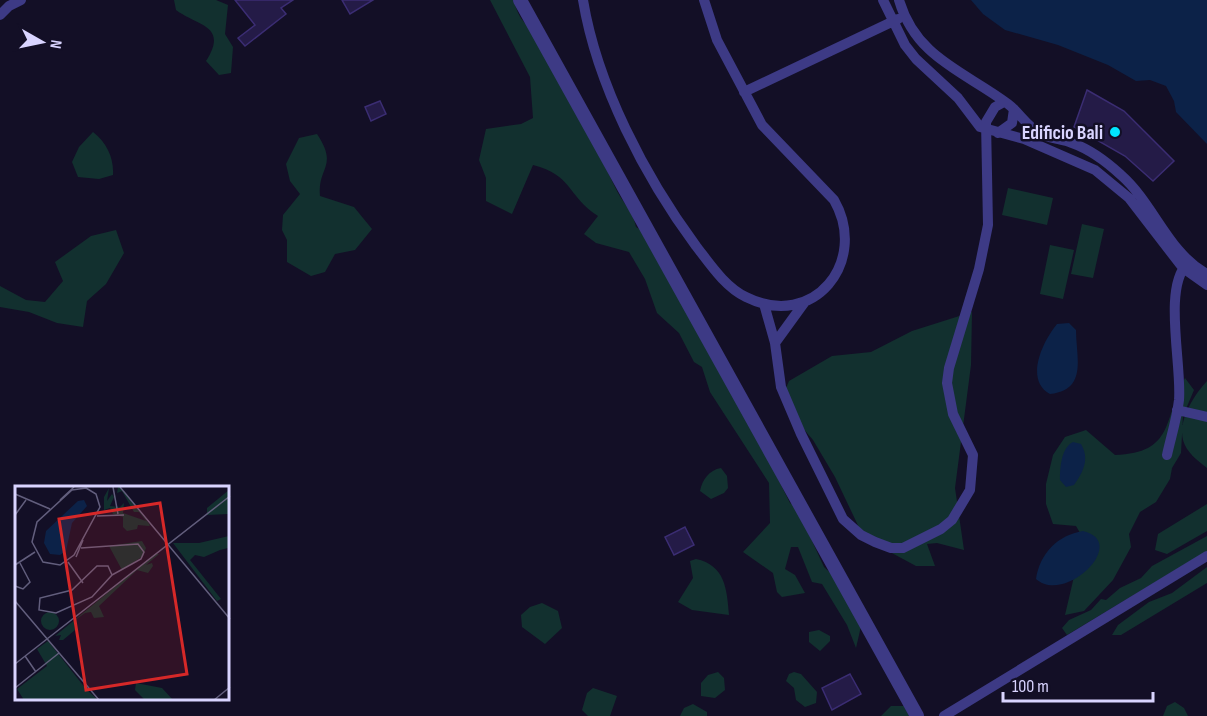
<svg xmlns="http://www.w3.org/2000/svg" width="1207" height="716" font-family="'Sofia Sans Condensed',sans-serif">
	<rect width="100%" height="100%" fill="#130f26"/>
	<!-- green -->
	<path fill="#12302f" d="M174,0H216L228,5L225,34L233,47L231,73L219,75L206,61C229,25 197,26 176,10Z
		M490,0H513C517,9 518,17 527,25C557,78 589,132 615,187C621,201 633,211 636,227L643,231L759,441L790,503L797,508L824,567L839,581L862,622L856,648L847,625L822,584L812,582L798,547H791L785,569L795,575L805,593L782,597L777,592L773,573L743,552L770,523L769,483L710,392L702,367L694,362L679,333L657,313L645,279L629,252L596,243L584,234L598,216C567,196 573,175 533,165L512,214L486,201V178L479,160L486,129L521,124L533,118L530,77Z
		M93,132C107,143 114,158 113,175L99,179L78,177L72,162L79,147Z
		M317,134C339,167 317,167 320,196L354,207L372,229L355,250L335,254L325,272L311,276L287,262V240L282,230L283,215L300,194L290,181L286,164L299,138Z
		M1008,188L1053,198L1047,225L1002,215Z
		M1082,224L1104,229L1093,278L1071,274Z
		M116,230L124,253L106,284L87,301L83,327L57,323L29,312L0,307V286L26,300L45,302L63,281L55,262L91,236Z
		M1050,245L1074,250L1063,299L1040,294Z
		M972,312L971,365L955,488L964,550L937,543L927,544L935,566H916L864,538L835,477L813,440L795,419L783,395L789,381L832,356L871,352L912,331Z
		M1185,378L1194,390L1183,416L1181,453L1172,468L1170,479L1156,502L1140,512L1129,534L1131,547L1113,580L1084,611L1065,615L1083,538L1076,526L1053,524L1046,504V484L1053,455L1065,437L1086,430L1115,455C1175,453 1163,419 1185,378Z
		M1207,381V468C1198,461 1186,452 1183,440C1178,420 1194,395 1207,381Z
		M721,468L727,476L728,488L724,493L711,499L700,491C702,480 709,470 721,468Z
		M1207,504V531L1167,554L1155,550L1158,534Z
		M1207,536V551L1067,635L1062,628L1069,620L1091,610L1101,599L1106,600L1120,588L1141,578L1152,566Z
		M696,559C725,565 727,589 729,615L692,610L678,602L693,578L690,561Z
		M1207,567V583L1121,635H1112L1118,625L1149,602L1172,593Z
		M542,603L558,611L562,628L545,644L522,627L521,615L530,607Z
		M819,630L830,636V641L820,651L809,642V632Z
		M718,672L724,678L725,690L715,698L701,696V683L708,675Z
		M794,672L801,674L817,692L816,703L805,707L796,700L794,688L786,681L789,674Z
		M593,688L617,696L610,716H588L582,710L587,693Z
		M1175,702L1184,708L1188,716H1163L1167,706Z
		M693,704L707,712V716H680L684,708Z
		M891,706H904L909,716H881Z"/>
	<!-- water -->
	<path fill="#0c2248" d="M971,0H1207V144L1176,112L1174,101L1166,86L1150,80L1136,81L1108,65L1058,45L1005,30L983,14Z
		M1069,323L1076,330C1076,357 1088,390 1050,394C1024,380 1043,341 1057,324Z
		M1073,442L1081,444C1090,459 1083,472 1074,485L1066,487L1060,480C1060,468 1061,448 1073,442Z
		M1083,531C1130,542 1065,605 1036,579C1040,553 1058,535 1083,531Z"/>
	<!-- building -->
	<path fill="#241b47" stroke="#3b2d73" stroke-width="1.5" d="M235,0H293L281,8L286,14L245,46L238,38L255,25Z
		M342,0H373L350,14Z
		M1087,90L1124,111L1174,161L1153,181L1125,156L1074,127Z
		M380,101L386,114L371,121L365,107Z
		M685,527L694,545L674,555L665,537Z
		M850,674L861,694L832,710L822,688Z"/>
	<g fill="none" stroke-linecap="round" stroke-linejoin="round">
		<!-- minor -->
		<path stroke="#3d3a85" stroke-width="10" d="M583,0C597,85 645,177 696,246C710,264 725,287 746,297C814,331 869,261 834,200L762,125L717,40L704,0
			M883,0L905,45L916,59L958,98L980,127L1024,139L1095,170L1129,198L1183,268L1207,285
			M899,0C916,58 964,71 1008,104C1020,113 1027,127 1041,134C1051,139 1062,139 1072,143C1089,149 1108,163 1121,175C1154,204 1168,253 1207,274
			M0,15L9,6L21,0
			M744,92L898,19
			M998,133L1012,123L1014,109
			M764,304L775,343L781,387L801,434L843,519L861,535L875,542L891,548H903L941,529L952,520L970,490L973,455L953,414L947,383L949,368L979,269L988,225L986,122L995,107L1004,102
			M775,343L804,303
			M1177,410L1207,417
			M1167,455C1171,437 1177,418 1179,400C1182,365 1163,288 1187,264
			M944,716L1207,556"/>
		<!-- tertiary -->
		<path stroke="#3d3a85" stroke-width="14" d="M520,0L917,716"/>
	</g>
	<!-- markers -->
	<circle fill="#00e5ff" stroke="#130f26" stroke-width="2" cx="1115" cy="132" r="6"/>
	<g text-anchor="middle" stroke-width="5" stroke-linejoin="round" paint-order="stroke">
		<!-- poi labels -->
		<g font-size="20" font-weight="bold" fill="#d9d4ff" stroke="#130f26" text-anchor="end">
			<text x="1103" y="139">Edificio Bali</text>
		</g>
	</g>
	<!-- overview -->
	<g transform="translate(15 486)">
		<rect width="214" height="214" fill="#130f26"/>
		<path d="M103,1H105L135,39L134,40L123,39L122,43L112,45L108,41V31L98,28L95,22L89,24V11L94,2L92,15L97,8L99,11L95,20L105,21L109,17L108,27L131,35L124,26H119L107,5L102,7ZM214,4L213,28L192,29V22ZM214,50V66L213,62L205,64L189,71L180,69L175,74L206,113L202,115L158,57H184ZM127,55L131,62L128,70L107,84L94,60ZM140,68H144L131,79L137,77L138,80L133,87L122,84L84,120L89,131L79,132L76,126L70,127L59,135L60,144L48,154H44L46,149L40,150ZM26 135a9 9 0 1 1 18 0a9 9 0 1 1-18 0ZM33,155L71,203L83,214H9L2,203L32,180L22,163ZM121,197L147,202L158,214H130L120,204Z" fill="#12302f"/>
		<path d="M63,15L69,14L72,20L57,37L51,65L45,69L35,68L29,57L31,45Z" fill="#0c2248"/>
		<path fill="none" stroke="#625e7d" stroke-width="1.5" d="M98,1L103,28M105,1L215,133M71,2L81,8L85,21L59,69L45,79L28,76L17,56L22,36L57,4ZM0,8L35,23M45,14L59,1M0,29L11,14M82,30L109,29M66,62L123,58L129,66L126,73L97,89M61,71L68,54M53,76L68,97M0,79L20,66M82,80H93L97,89L77,111L41,127L24,124L25,112L57,104ZM0,100L8,103L15,96L5,77M0,115L84,214M10,170L21,186M0,178L215,10M0,202L44,167M199,214L215,201"/>
		<path fill="#d62828" fill-opacity="0.15" stroke="#d62828" stroke-width="3" d="M145,17L172,188L71,204L44,33Z"/>
		<rect width="214" height="214" fill="none" stroke="#d9d4ff" stroke-width="3"/>
	</g>
	<!-- north arrow -->
	<g transform="translate(42 42) rotate(99)" stroke="#130f26" stroke-width="4.5" paint-order="stroke">
	<path d="M0-4.5L10 22L0 15L-10 22Z" fill="#d9d4ff"/>
	<text y="-9" font-size="16" font-weight="bold" text-anchor="middle" fill="#d9d4ff">N</text>
	</g>
	<!-- scale -->
	<path d="M1003 692v9h150v-9" fill="none" stroke="#d9d4ff" stroke-width="3"/>
	<text x="1012" y="692" font-size="18" fill="#d9d4ff" stroke="#130f26" stroke-width="4.5" paint-order="stroke">100 m</text>
</svg>
